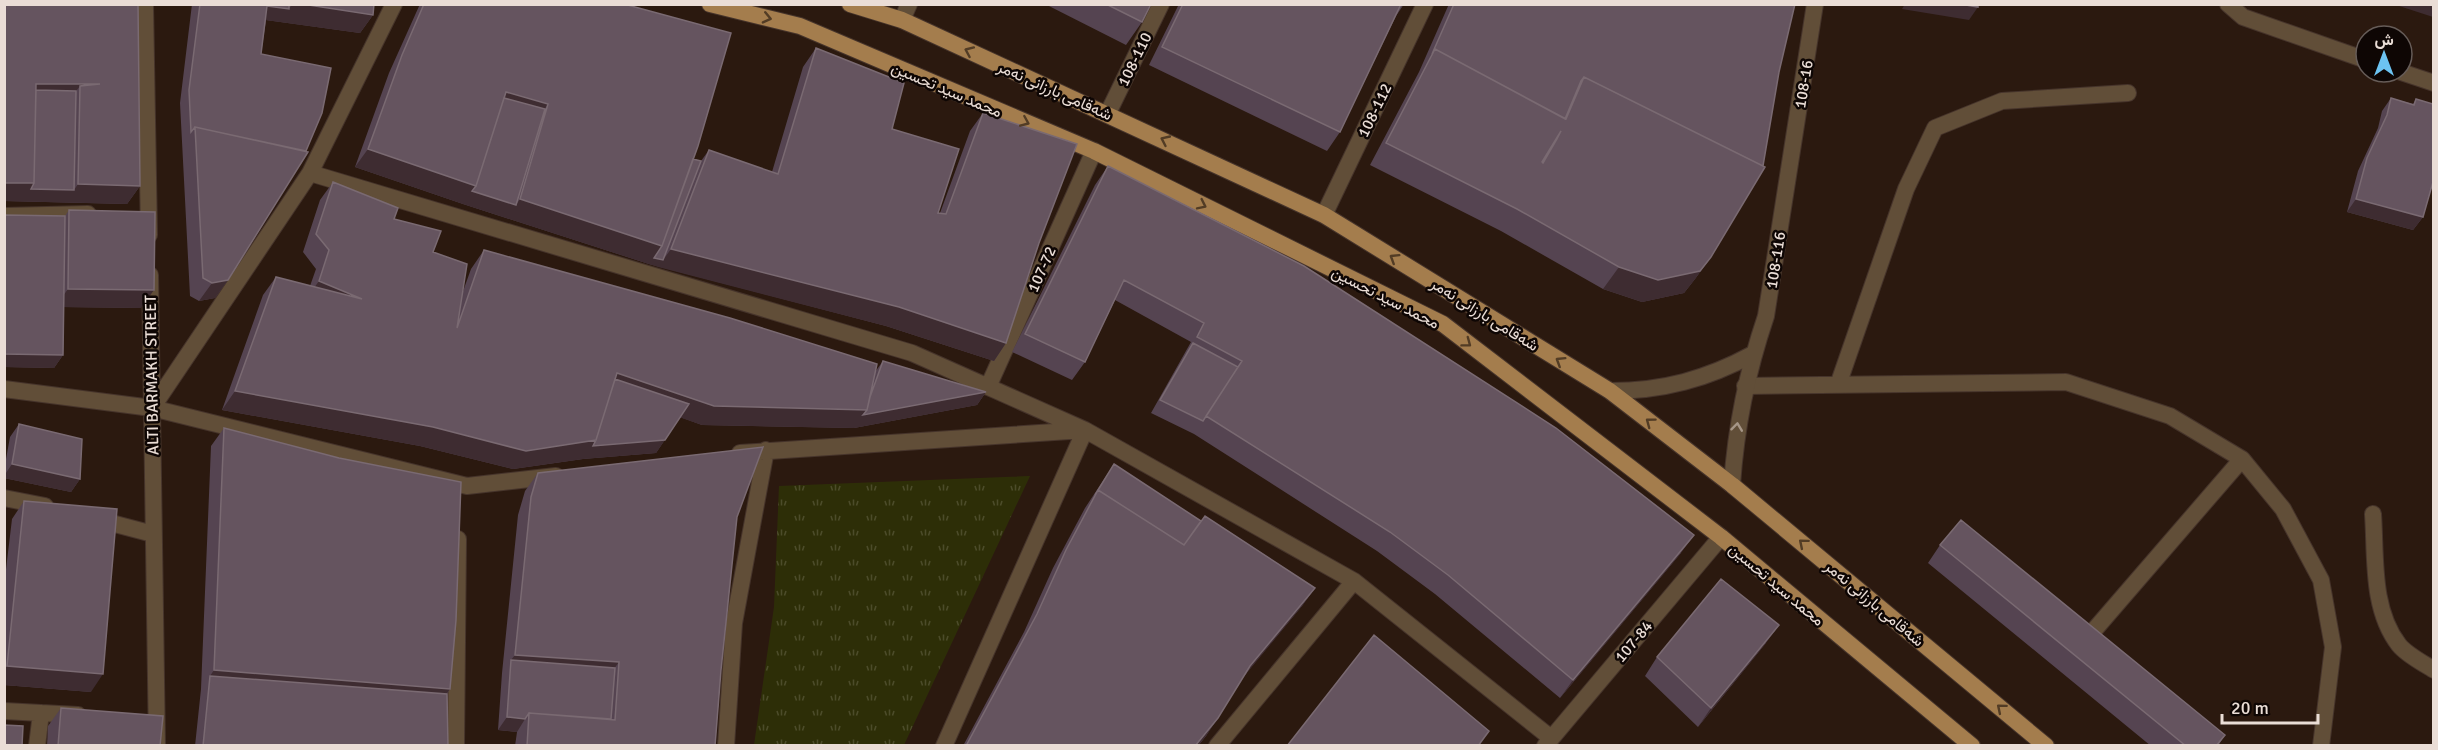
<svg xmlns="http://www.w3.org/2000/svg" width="2438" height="750" font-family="Signika,Vazirmatn,sans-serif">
	<defs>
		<pattern id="park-tufts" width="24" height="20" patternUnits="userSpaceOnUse" patternTransform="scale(1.5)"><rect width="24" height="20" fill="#2d2e07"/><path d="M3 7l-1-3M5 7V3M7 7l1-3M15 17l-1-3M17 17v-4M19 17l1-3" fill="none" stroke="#4c4c2a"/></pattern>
	</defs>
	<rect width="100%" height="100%" fill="#2b190f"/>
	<!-- park -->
	<path fill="url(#park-tufts)" d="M1030,476L904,745H754L774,607L779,486Z"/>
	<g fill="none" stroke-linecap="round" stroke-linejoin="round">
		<!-- service casing -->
		<g stroke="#46342b" stroke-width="18">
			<path id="service" d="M1838,385L1906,189L1935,128L2002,101L2128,93
				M1745,386L2066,382L2170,416L2242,459L2283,509L2321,580L2333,647L2321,746
				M2373,514C2376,557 2371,609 2399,645C2407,655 2423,663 2434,670
				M2096,628L2242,459"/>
		</g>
		<!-- minor casing -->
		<g stroke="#46342b" stroke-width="18">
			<path id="minor" d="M145,4L149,235
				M2228,4L2243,17L2366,60
				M902,20L909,4
				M2401,72L2434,83
				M1108,113L1161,4
				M310,173L912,353L1085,430L1354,581L1551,738
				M1324,215L1425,4
				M4,216L88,214
				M150,275L157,746
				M988,387L1094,151
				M4,389L152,408L467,486L556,476
				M1610,391C1663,391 1707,379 1753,354
				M152,408L310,173L394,4
				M740,453L1085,430L944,746
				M1732,485C1736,426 1747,372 1766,316L1815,4
				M4,498L45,506
				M96,519L153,534
				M4,711L78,715
				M37,746L41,713
				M456,746L458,539
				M726,746L734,623L766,450
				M1217,746L1354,581
				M1545,746L1721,537"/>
		</g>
		<!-- primary casing -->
		<g stroke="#46342b" stroke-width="18">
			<path id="primary" d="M710,4L800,26L1094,151L1443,324L1721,537L1972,746
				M850,4L902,20L1324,215L1610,391L1732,485L2046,746"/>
		</g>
		<!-- service -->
		<use href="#service" stroke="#614e38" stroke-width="16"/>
		<!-- minor -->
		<use href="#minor" stroke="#614e38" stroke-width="16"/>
		<!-- primary -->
		<use href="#primary" stroke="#a47d4d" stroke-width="16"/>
	</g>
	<!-- wall -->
	<path fill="#554451" d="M4,4H138L140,186L127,204L4,201Z
		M192,4H374L373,15L360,33L266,20L228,280L215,298L199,301L190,296L180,103Z
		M420,4H624L693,159L701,161L709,150L772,172L803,67L816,48L892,129L938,213H940L970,131L983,113L1039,243L1006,343L994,361L886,326L649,264L463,204L355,167L389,73Z
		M1045,4H1151L1142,22L1126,45Z
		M1179,4H1404L1396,16L1340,132L1327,151L1149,65Z
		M1449,4H1795L1711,257L1695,279L1684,293L1642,302L1603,289L1501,231L1370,165L1419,72Z
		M2391,98L2413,104L2416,99L2423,217L2413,230L2347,212L2358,171L2378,128L2382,111Z
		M1108,166L1681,553L1560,698L1435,594L1377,551L1194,434L1151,413L1191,342L1115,300L1085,362L1072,380L1012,352L1095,185Z
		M333,182L394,219L433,252L462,294L471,269L484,250L875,372L883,361L986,392L977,405L854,428L702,425L680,417L656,453L583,459L513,469L420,446L222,410L263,295L276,277L310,286L316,269L303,252L320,200Z
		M69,210L141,308L64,307L63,355L54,368L4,367V215L65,216Z
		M19,424L80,479L71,492L4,478V470L10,437Z
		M224,428L450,689L447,694L448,746H195L201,689L211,446Z
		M1114,464L1201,521L1315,588L1302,606L1243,677L1206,736L1198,746H963L1024,632L1053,568L1085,508Z
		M538,473L737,517L721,670L715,746H515L517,732L498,730L502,673L518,515L525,491Z
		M24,501L91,692L4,685V586L12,519Z
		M1940,545L2225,735L2218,746H2151L1928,563Z
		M1766,643L1698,727L1645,676L1657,657Z
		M61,708L160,746H47L48,726Z"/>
	<!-- shaded-wall -->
	<path fill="#3e2c31" d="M292,4H302L373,15L360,33L258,19L267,6L289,9Z
		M1905,4H1960L1978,7L1969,20L1902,9Z
		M2393,4H2433V17Z
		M36,84H100L80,86L68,102L32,103Z
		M506,92L548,104L536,122L498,111Z
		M368,149L476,186L463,204L355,167Z
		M4,183H34L74,190L78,184L140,186L127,204L4,201Z
		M472,191L516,205L520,199L662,246L663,260L671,249L899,307L1006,343L994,361L886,326L658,267L463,204Z
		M2356,199L2423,217L2413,230L2347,212Z
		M1711,257L1695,279L1684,293L1642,302L1603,289L1619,267Z
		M228,280L215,298L199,301L212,283Z
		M319,281L362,299H306Z
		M68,289L154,290L141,308L55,307Z
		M4,354L63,355L54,368L4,367Z
		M617,373L714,406L986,392L977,405L854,428L702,425L609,393Z
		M235,391L596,440H665L656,453L583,459L513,469L420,446L222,410Z
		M12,464L80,479L71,492L4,478V476Z
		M1694,535L1681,553L1560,698L1573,680Z
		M1315,588L1302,606L1237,685L1250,666Z
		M1779,625L1766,643L1698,727L1711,708Z
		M515,655L619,662L606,680L511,660Z
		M7,666L103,674L91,692L4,685V669Z
		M214,670L450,689L437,707L210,676Z
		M507,717L525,719L517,732L498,730Z
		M1218,718L1206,736L1198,746H1195Z"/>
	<!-- building -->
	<path fill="#65545f" stroke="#7a6a72" stroke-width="1.5" fill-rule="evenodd" d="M4,4H138L140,186L78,184L80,86L100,84H36L34,183H4Z
		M200,4H289V9L267,6L261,54L331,68L322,113L306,151L195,127L191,132L189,90Z
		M302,4H374L373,15Z
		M424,4H624L731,33L698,146L662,246L520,199L548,104L506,92L476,186L368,149L402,55Z
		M1106,4H1151L1142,22Z
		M1183,4H1401L1340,132L1162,47Z
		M1454,4H1795L1779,72L1763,166L1584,77L1581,81L1565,119L1435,49L1432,54Z
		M1960,4H1978V7Z
		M816,48L904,83L892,129L959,149L938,213L946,214L983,113L1077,144L1039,243L1006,343L899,307L671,249L709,150L778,174Z
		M1435,49L1566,119L1584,77L1765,167L1711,257L1700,271L1658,280L1619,267L1517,209L1386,143ZM1561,131L1557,139L1543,163L1542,162Z
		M36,90L76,91L74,190L31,189L34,183Z
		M504,98L545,109L516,205L472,191L476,186Z
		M2391,98L2414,105L2416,99L2433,104V182L2423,217L2356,199L2367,158L2387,115Z
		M195,127L308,152L228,280L212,283L203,278Z
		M693,159L701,161L663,260L654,258L662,246Z
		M1108,166L1304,266L1556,428L1694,535L1573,680L1448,575L1390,532L1206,416L1242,361L1197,337L1204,323L1124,280L1085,362L1025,334Z
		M333,182L398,208L394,219L441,231L433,252L467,264L457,328L484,250L730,318L877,364L867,410L714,406L617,373L596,440L526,451L433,427L235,391L276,277L362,299L319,281L329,250L316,234Z
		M69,210L155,212L154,290L68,289Z
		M4,215L65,216L63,355L4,354Z
		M1193,343L1238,367L1203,421L1160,400Z
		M883,361L986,392L863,415L867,410L870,397Z
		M615,379L689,404L665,440L593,446L596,440Z
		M19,424L82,439L80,479L12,464Z
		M224,428L339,458L461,482L456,620L450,689L214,670Z
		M763,447L737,517L721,670L715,746H527L529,713L615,720L619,662L515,655L531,497L538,473Z
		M1114,464L1201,521L1184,545L1098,490L1095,495Z
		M1098,490L1184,545L1205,516L1315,588L1250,666L1218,718L1195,746H966L1037,614L1066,550Z
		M24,501L117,509L103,674L7,666Z
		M1961,520L2225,735L2216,746H2186L1940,545Z
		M1721,579L1779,625L1711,708L1657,657Z
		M1374,635L1489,731L1478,746H1287Z
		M511,660L615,668L611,719L529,713L525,719L507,717Z
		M210,676L447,694L448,746H203Z
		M61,708L163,716L160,746H58Z
		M4,725L23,726L22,746H4Z"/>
	<!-- one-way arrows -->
	<defs><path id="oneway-chevron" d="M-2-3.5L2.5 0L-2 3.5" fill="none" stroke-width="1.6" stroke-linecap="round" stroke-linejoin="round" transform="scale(1.5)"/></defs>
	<g stroke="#523c25">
		<use href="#oneway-chevron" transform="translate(767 18) rotate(13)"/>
		<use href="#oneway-chevron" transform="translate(969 51) rotate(-156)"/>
		<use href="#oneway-chevron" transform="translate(1025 122) rotate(23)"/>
		<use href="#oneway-chevron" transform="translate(1165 140) rotate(-155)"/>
		<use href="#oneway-chevron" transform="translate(1202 205) rotate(26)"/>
		<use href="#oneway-chevron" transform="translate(1394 258) rotate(-148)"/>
		<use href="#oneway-chevron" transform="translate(1467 343) rotate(37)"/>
		<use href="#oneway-chevron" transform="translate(1560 361) rotate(-148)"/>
		<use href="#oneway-chevron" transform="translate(1650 422) rotate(-143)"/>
		<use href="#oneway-chevron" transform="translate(1803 543) rotate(-140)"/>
		<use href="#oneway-chevron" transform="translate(2001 708) rotate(-140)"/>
	</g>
	<use stroke="#a69687" href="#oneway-chevron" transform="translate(1737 427) rotate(-83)"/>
	<g text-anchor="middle" stroke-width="5" stroke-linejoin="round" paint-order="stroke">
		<!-- street labels -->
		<g font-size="16" fill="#eaddd6" stroke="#0e0604">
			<text transform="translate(1134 59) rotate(-64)" y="6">108-110</text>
			<text transform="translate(1803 84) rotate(-81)" y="6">108-16</text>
			<text transform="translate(947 89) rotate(23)" y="6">محمد سید تحسین</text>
			<text transform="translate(1055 90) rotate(24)" y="6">شەقامی بارزانی نەمر</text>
			<text transform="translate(1374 110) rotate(-64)" y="6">108-112</text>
			<text transform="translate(1775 260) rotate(-81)" y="6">108-116</text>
			<text transform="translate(1041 269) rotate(-66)" y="6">107-72</text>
			<text transform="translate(1386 297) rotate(27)" y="6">محمد سید تحسین</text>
			<text transform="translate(1485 314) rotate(32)" y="6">شەقامی بارزانی نەمر</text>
			<text transform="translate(151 375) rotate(-91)" y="6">ALTI BARMAKH STREET</text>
			<text transform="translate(1777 584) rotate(40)" y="6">محمد سید تحسین</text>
			<text transform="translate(1875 603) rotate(40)" y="6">شەقامی بارزانی نەمر</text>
			<text transform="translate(1633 641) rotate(-50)" y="6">107-84</text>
		</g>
	</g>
	<!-- border -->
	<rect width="2438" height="750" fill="none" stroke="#eaddd6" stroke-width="12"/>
	<!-- north arrow -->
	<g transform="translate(2384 54)"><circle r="28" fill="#0e0604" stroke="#665c58" stroke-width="1.5"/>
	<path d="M0-4.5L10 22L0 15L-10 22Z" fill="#6cc3f2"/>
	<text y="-9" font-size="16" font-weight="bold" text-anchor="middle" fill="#eaddd6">ش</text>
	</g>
	<!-- scale -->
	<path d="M2222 714v9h96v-9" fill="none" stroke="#eaddd6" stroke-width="3"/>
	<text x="2231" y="714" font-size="18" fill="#eaddd6" stroke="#0e0604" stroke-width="4.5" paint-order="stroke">20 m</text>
</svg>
